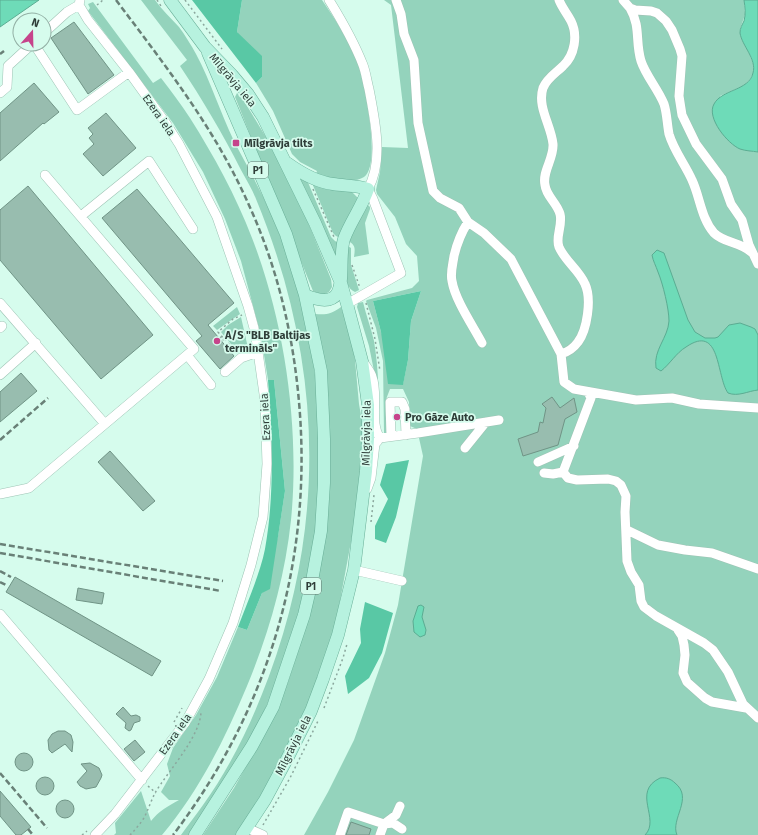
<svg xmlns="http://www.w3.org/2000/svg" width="758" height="835" font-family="'Fira Sans',sans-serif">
	<rect width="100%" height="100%" fill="#d6fced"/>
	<!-- green -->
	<path fill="#94d3bc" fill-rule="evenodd" d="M141,0H155C162,10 171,18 179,27C185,35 191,45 196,54C211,82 220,112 234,141C240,153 247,165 253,177C268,205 280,234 291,264C320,353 327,459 313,551C307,589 296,625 283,660C278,676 273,693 266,707C245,753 218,795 189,835H181C188,825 196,815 203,805C231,766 252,722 269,676C328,517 321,356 256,199C252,189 246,179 241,170C223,134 202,99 180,66L187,60Z
		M242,0H322C335,19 348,39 357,61C364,79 382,165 364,177C352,185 329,177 316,174L317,171L300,162L292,154L273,111L256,83L262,77L237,32Z
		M384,0H744L745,15L740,29L753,63L754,72L750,79L745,85L720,96L729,141C739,149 746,151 758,152V835H304L328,792L354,740L385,653L398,605L423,456L417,429L410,426L409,402L403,389H390L385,402L387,433H384L383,361L376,328L366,301L367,300L412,288L419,281L417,256L406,244L395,217L377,194L376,190L380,172L382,147L408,148L391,5ZM421,291L411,321L408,360L403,384L381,332L373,301Z
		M93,2L153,83L161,78C171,91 181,104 190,118C214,156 236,196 252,238C285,323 300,429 291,520C285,577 269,633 247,686C225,739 199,791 162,835H114L116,833L115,823L141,791L151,821C159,811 168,806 179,800H169L161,792L170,776L167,764L173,748L196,715L217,677L238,627L247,630L262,593L278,536L285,491L274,380H268L261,336L241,261L225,219L203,172L173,123L88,11L90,8L88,4Z
		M237,93L242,98L252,114L270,144L294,188L331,279L332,287L329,292L323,295L313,291L235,97Z
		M298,176L307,180L331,237L335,241L339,243L336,262Z
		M312,183L352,192L358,198L340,238L336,236L333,233Z
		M368,205L370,207V209L365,223L369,254L354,257C355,249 356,245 348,241Z
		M348,246L351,248V265L359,290L355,292C340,285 347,260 348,246Z
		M363,302C366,315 371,328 374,341C379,371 379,401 379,431L375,376L369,346L357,307L358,303Z
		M237,307L240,314L217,330L213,326Z
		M341,307L350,333L355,360L359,404L363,427L361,475L353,531L337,617L326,658L301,720L281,763L236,835H203L234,788L252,756L279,705L288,682L306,627L329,464V404L324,361L315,314C327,315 331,314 341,307Z
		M241,317L248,348L240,355L221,332L228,325Z"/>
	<!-- forest -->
	<path fill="#59c8a5" d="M192,0H242L237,32L262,56V77L256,83Z
		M421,291L411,321L408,360L403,385L388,384L381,332L373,301Z
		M268,380H274L285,491L270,589L262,593L247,630L238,627C247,603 260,574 265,549C275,493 272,436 268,380Z
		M409,460L396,517L386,543L375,539V526L388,499L380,485L386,464Z
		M365,602L393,613L382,653L369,678L348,694L345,676L361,643L360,629Z"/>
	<!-- water -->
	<path fill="#6edbb8" stroke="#5bac92" d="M0,0H39L0,27Z
		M744,0H758V152C752,151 746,151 740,149C728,144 706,118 714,104C722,89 749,91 753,73C757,59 742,46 740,33C740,28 742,25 744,21C746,14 745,7 744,0Z
		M657,250L664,253L688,320L695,332L705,338H715L718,337L729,325L740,323L751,327L755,329L758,335V390C748,391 738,397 728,393C716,376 721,323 686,347C676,353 670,364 661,371L656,368C653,350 668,338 669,321C669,309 663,284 658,272C656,266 653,261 652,255Z
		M421,605L424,607L422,617L426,630L425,635L420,637L414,632L413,621L418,606Z
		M660,778C666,777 671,779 675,783C694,798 670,819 677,835H645C661,819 631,792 660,778Z"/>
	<!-- building -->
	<path fill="#98bdaf" stroke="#709486" d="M74,22L114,75L88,94L51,38Z
		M34,83L59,112L44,124L43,123L0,161V113Z
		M106,113L136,148L103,176L83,154L94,144L89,138L93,134L88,128Z
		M28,186L153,335L101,379L0,260V210Z
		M137,189L234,303L208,325L234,356L220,369L196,341L202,336L102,218Z
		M21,373L37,391L0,422V392Z
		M552,397L560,408L574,398L577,412L565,419L558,445L523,456L518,439L538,432L540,422L543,423L546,408L542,404Z
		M110,451L155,501L143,511L98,462Z
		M15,577L161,661L152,676L6,592Z
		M78,588L104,593L102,604L76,600Z
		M123,707L131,716L136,715L140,717V721L134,723L131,730L129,731L125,728L126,723L116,714Z
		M58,731H65L71,735L73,742L72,752L65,744L52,753L49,750L48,740L52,734Z
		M135,740L145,752L134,761L124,749Z
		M15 762a9 9 0 1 1 18 0a9 9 0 1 1-18 0Z
		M90,763L99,768L102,775L101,778L96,787L86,789L80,786L77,782L87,771L81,764Z
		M36 786a9 9 0 1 1 18 0a9 9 0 1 1-18 0Z
		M0,791L31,827L21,835H16L0,816Z
		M56 809a9 9 0 1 1 18 0a9 9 0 1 1-18 0Z
		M351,822L371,829L369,835H346Z"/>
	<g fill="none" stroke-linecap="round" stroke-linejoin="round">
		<!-- minor casing -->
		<g stroke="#9ec4b5" stroke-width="10">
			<path id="minor" d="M80,0L79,5L88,20L129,72L165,122L179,144L217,217L248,306L254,328L258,352L265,401L267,464L263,517L251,565L233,623L209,679L185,723L115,814L95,835
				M329,0C342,21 354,42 363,65C366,73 367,82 369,89C375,121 384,160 368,189L373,199L401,273L347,304
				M396,0L401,14L404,34L414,60L418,123L433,191L440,198L459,208L468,222L484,233L511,259L561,354
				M559,0C562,8 567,13 571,21C578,35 575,55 563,66C556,73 547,78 543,88C537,107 551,125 553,144C554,159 542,171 545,185C546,196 557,203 560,214C563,225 555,237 559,247C565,261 579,270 585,284C592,299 587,330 578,342C573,349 568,352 561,354L564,382L574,389L636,400L672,398L699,404L758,408
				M623,0L630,8L635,10L651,11L657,13L666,21L672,30L680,49L682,56L679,96L682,115L696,144L722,179L731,204L742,220L749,245L758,264
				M630,8C641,27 635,41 641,61C646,76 658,89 664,104C667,113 667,124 669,134C674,151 685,164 692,180C700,197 701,218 714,233C724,243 740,242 751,252
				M44,33L67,12L79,5
				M34,44L77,110L129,72
				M0,93L7,87L8,66L32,44
				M81,216L149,161L193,229
				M468,222C461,233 457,243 454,256C453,264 450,273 452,281C455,300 473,326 482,343
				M0,303L105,424
				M0,328L2,326
				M187,355L211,385
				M364,363C366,367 371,372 372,377C379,395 369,423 380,438
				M225,372L241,358L258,352
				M0,375L36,343
				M391,436L390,402H402L405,409L406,435
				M465,448L486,422
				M538,462L574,446
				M563,472L591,398L588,392
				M544,473L553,474L563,472L568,478L577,480L608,479L616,481L621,485L626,496L625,512L627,561L631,572L639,585L641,601L644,607L656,616L704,643L713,650L728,672L743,704L758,718
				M367,489L371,478L375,444L380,438L418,433L499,420
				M0,494L29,488L194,349L45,175
				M627,530L658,545L685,550L712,553L758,569
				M354,570L402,581
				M0,614L142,780
				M678,630L682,636L684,645L685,655L683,673L687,682L705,698L712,702L746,708
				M400,806L396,815L384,824L393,823L402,829
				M247,828L263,835
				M340,835L348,812L384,824L380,835"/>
		</g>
		<!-- major casing -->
		<g stroke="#68ae97" stroke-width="13">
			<path id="major" d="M170,0L205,47L232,75L248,94L263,117L315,223L341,283L347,304L362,361L368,405V439L366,471L354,570L338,635L323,679L311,711L286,761L265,800L242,835
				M287,163C301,173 316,182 333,184C345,186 356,185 368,189C362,207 350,222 344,239C336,265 355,316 305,295
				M195,835L252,746L273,707L304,615L312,581L321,531L324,483V439L321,371L305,295L286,234L208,53"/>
		</g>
		<!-- path -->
		<path stroke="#8ba79d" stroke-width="1.5" stroke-dasharray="2 3" stroke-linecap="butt" d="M157,0L161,6
			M185,0L222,49
			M97,5L103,0
			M313,189L334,237
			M352,265L360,288
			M366,303L375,339L380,371
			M220,338L221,337L223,340L224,339
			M236,352L218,332L233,319L242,315
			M371,522L374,495
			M324,708L343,658L347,644
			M174,722L182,708
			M148,786L156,793
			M263,825L290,778L319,719
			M82,835L87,831
			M130,835C135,830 140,824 144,818C148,810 151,801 155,793C168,771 201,736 201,711"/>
		<!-- minor -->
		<use href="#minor" stroke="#fff" stroke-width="9"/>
		<!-- major -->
		<use href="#major" stroke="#b7f2df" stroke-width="12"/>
		<!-- rail -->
		<path stroke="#698077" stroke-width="2.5" stroke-dasharray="6 3" stroke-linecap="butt" d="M116,0C165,65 215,129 248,203C277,266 293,333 299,402C313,560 269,709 173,835
			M0,54L4,51
			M0,440L48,398
			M0,544L223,581
			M0,553L221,591
			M0,571L11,577
			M0,582L8,586
			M0,773L47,828
			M28,829L33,835"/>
	</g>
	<!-- markers -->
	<g fill="#c6448b" stroke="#d6fced" stroke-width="1.5">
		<rect x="232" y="139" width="8" height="8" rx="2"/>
		<circle cx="217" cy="341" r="4"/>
		<circle cx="397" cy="417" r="4"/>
	</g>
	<g text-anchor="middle" stroke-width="3.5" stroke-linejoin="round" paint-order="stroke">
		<!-- shield labels -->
		<g fill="#d6fced" stroke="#61776f" stroke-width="1">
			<rect x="248" y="162" width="20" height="16" rx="3"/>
			<rect x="301" y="578" width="20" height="16" rx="3"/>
		</g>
		<g font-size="10" font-weight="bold" fill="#2f3e39">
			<text x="258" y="174">P1</text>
			<text x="311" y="590">P1</text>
		</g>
		<!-- street labels -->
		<g font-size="11" fill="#2f3e39" stroke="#d6fced">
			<text transform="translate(233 80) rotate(50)" y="4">Mīlgrāvja iela</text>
			<text transform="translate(159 115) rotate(55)" y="4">Ezera iela</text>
			<text transform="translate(265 417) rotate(-93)" y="4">Ezera iela</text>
			<text transform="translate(366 433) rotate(-89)" y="4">Mīlgrāvja iela</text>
			<text transform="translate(175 734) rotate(-55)" y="4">Ezera iela</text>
			<text transform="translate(293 745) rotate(-63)" y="4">Mīlgrāvja iela</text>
		</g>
		<!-- poi labels -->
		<g font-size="11" font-weight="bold" fill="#2f3e39" stroke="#d6fced" text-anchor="start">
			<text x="244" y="147">Mīlgrāvja tilts</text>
			<text x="225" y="339">A/S "BLB Baltijas<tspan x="225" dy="13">termināls"</tspan></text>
			<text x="405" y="421">Pro Gāze Auto</text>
		</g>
	</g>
	<!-- north arrow -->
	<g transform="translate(32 32) rotate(20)"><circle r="19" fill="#d6fced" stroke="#93b0a5"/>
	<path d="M0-3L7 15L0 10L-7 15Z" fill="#c6448b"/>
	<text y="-6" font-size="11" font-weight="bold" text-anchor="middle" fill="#2f3e39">N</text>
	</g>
</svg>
